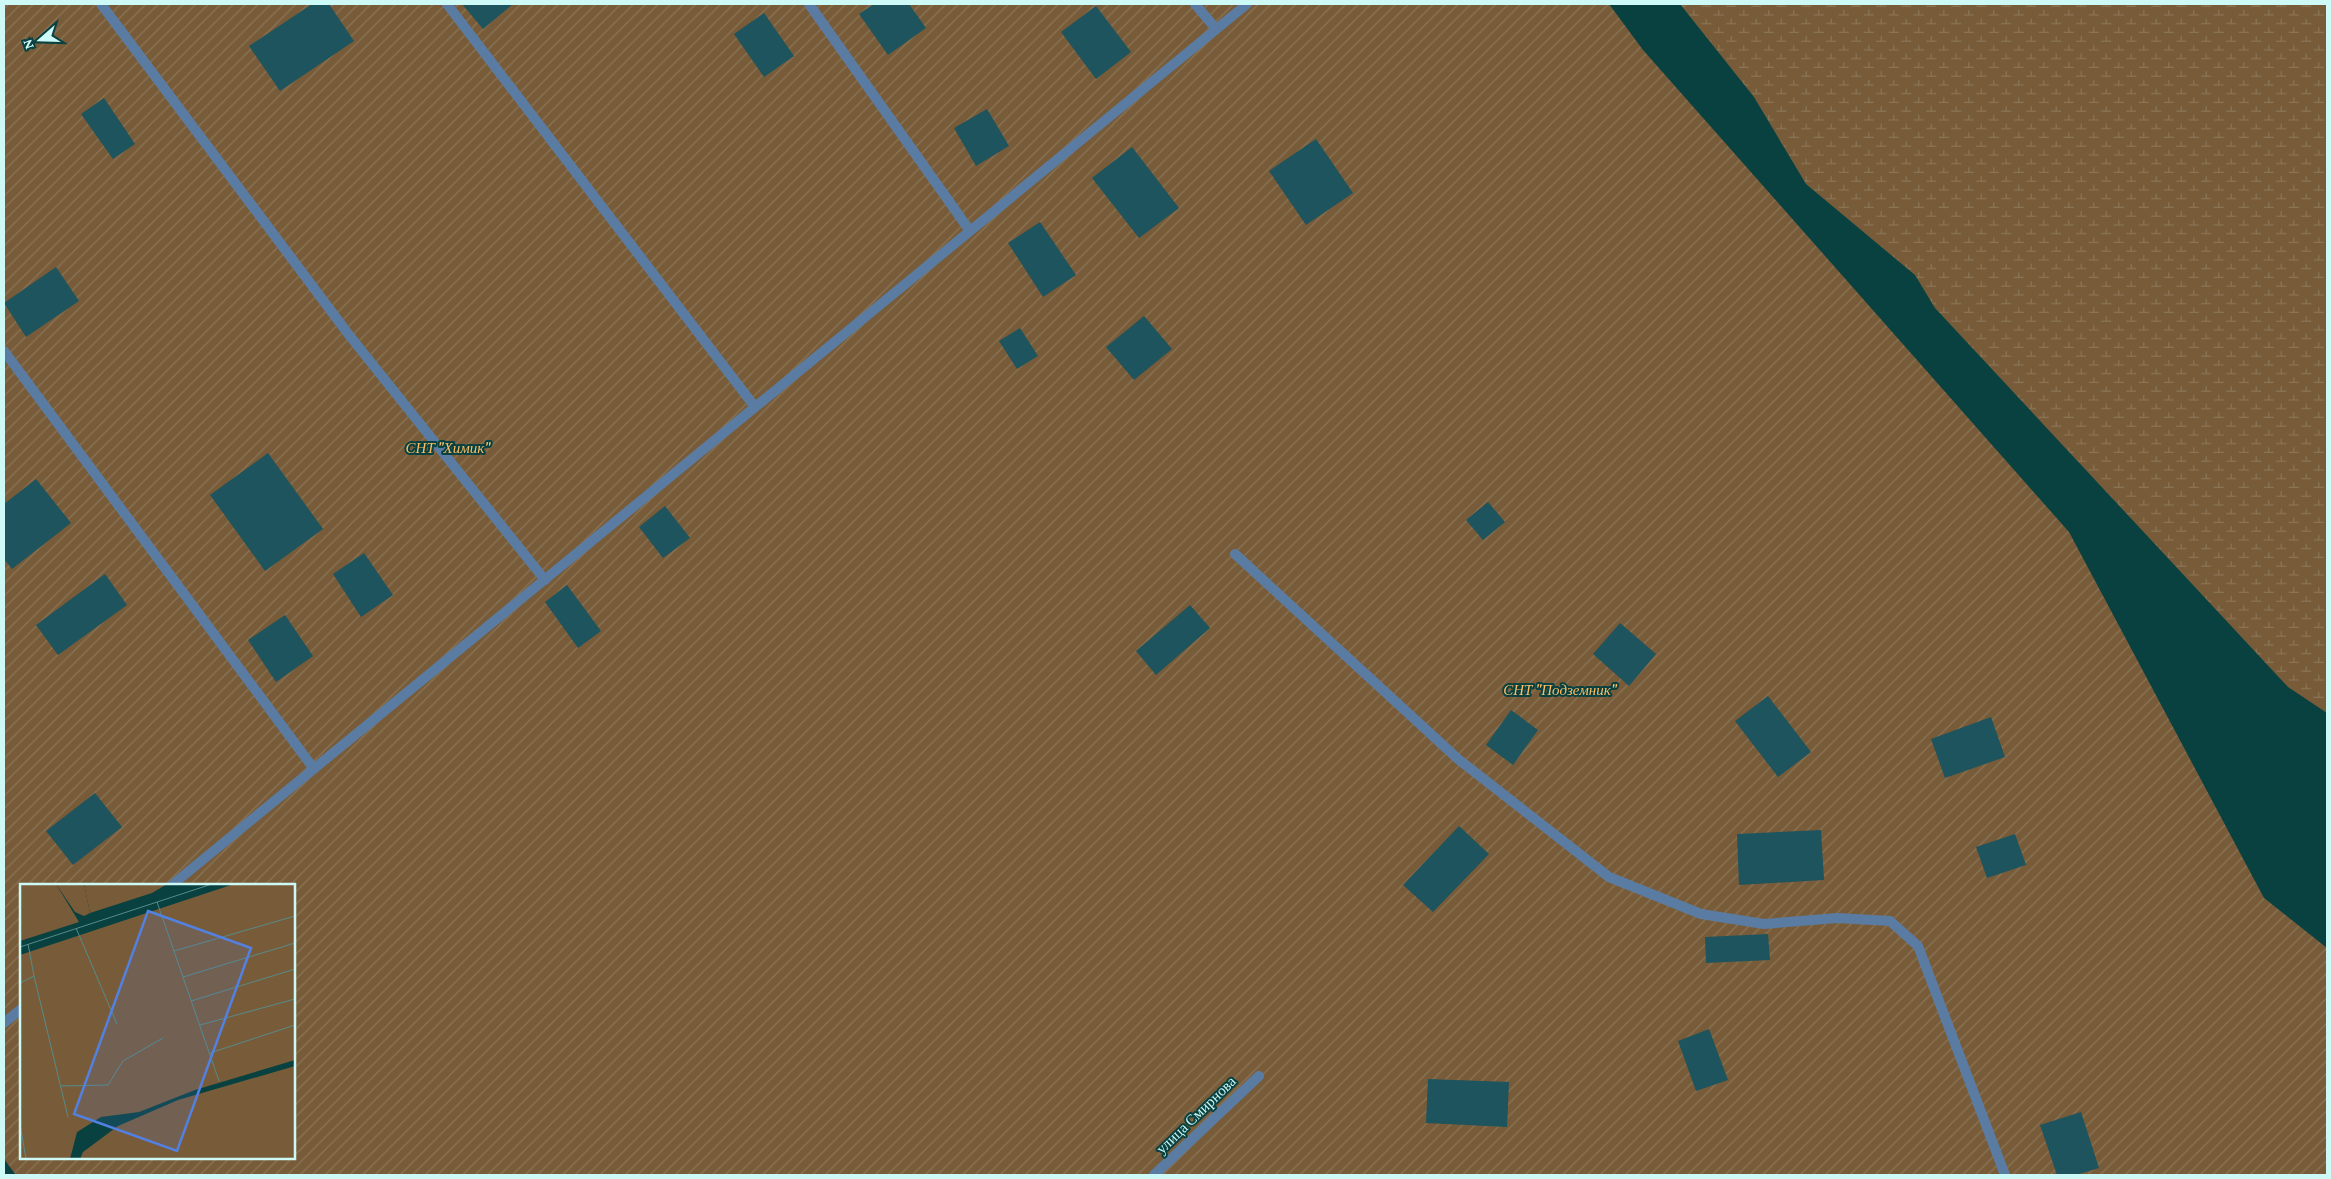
<svg xmlns="http://www.w3.org/2000/svg" width="2331" height="1179" font-family="'Crimson Pro',serif">
	<defs>
		<pattern id="wetland-marsh" width="20" height="14" patternUnits="userSpaceOnUse" patternTransform="scale(1.25)"><rect width="20" height="14" fill="#785c39"/><path d="M1 5h8M5 5V1M11 12h8M15 12V8" fill="none" stroke="#8a7456"/></pattern>
		<pattern id="garden-furrows" width="10" height="10" patternUnits="userSpaceOnUse" patternTransform="scale(1.25)"><rect width="10" height="10" fill="#785c39"/><path d="M-1 1l2-2M0 10L10 0M9 11l2-2" fill="none" stroke="#8a7456"/></pattern>
	</defs>
	<rect width="100%" height="100%" fill="#084140"/>
	<!-- wetland -->
	<path fill="url(#wetland-marsh)" d="M1680,4H2327V713L2288,687L1935,308L1915,275L1806,184L1754,97Z"/>
	<!-- garden -->
	<path fill="url(#garden-furrows)" fill-rule="evenodd" d="M4,4H1609L1643,50L2069,532L2264,898L2327,948V1175H16L4,1159ZM21,885H294V1158H21Z"/>
	<!-- building -->
	<path fill="#1d545e" d="M312,4H329L354,41L280,91L249,46Z
		M462,4H513L483,29Z
		M874,4H909L926,28L888,55L859,14Z
		M1096,6L1131,52L1096,79L1061,32Z
		M764,13L794,56L764,77L734,34Z
		M104,98L135,144L113,159L81,114Z
		M987,109L1009,146L976,166L954,128Z
		M1316,139L1353,193L1306,225L1269,171Z
		M1132,147L1179,208L1139,238L1092,178Z
		M1040,222L1076,275L1043,297L1008,243Z
		M56,267L79,301L26,337L4,303Z
		M1144,316L1172,349L1134,380L1106,347Z
		M1020,328L1038,356L1017,369L999,341Z
		M268,453L323,529L265,571L210,495Z
		M36,479L71,523L12,569L4,559V504Z
		M1488,502L1505,522L1483,540L1466,520Z
		M665,506L690,538L663,558L639,527Z
		M364,553L393,595L361,617L333,574Z
		M105,574L127,605L58,655L36,625Z
		M567,585L601,631L578,648L545,602Z
		M1190,605L1210,628L1156,675L1136,651Z
		M285,615L313,656L276,682L248,640Z
		M1620,623L1656,654L1629,686L1593,654Z
		M1768,696L1811,752L1778,777L1735,721Z
		M1511,710L1538,730L1513,765L1486,745Z
		M1991,717L2005,757L1945,778L1931,739Z
		M95,793L122,827L73,865L46,831Z
		M1459,826L1489,854L1433,912L1403,885Z
		M1821,830L1824,880L1739,885L1737,834Z
		M2015,834L2026,865L1987,878L1976,847Z
		M1768,934L1770,960L1706,963L1705,937Z
		M1709,1029L1728,1080L1696,1091L1678,1041Z
		M1428,1079L1509,1082L1507,1127L1426,1123Z
		M2081,1112L2099,1168L2076,1175H2057L2040,1125Z"/>
	<g fill="none" stroke-linecap="round" stroke-linejoin="round">
		<!-- service -->
		<path stroke="#5b7ca2" stroke-width="10" d="M101,4L349,335L545,580
			M447,4L755,407
			M809,4L970,231
			M1195,4L1216,29
			M4,351L314,769
			M1235,554L1458,759L1609,877L1701,914L1764,924L1837,918L1890,921L1918,946L2005,1175
			M172,885L1247,4
			M4,1023L21,1009"/>
		<!-- minor -->
		<path stroke="#5b7ca2" stroke-width="10" d="M1154,1175L1259,1076"/>
	</g>
	<g text-anchor="middle" stroke-width="4" stroke-linejoin="round" paint-order="stroke">
		<!-- park labels -->
		<g font-size="15" font-style="italic" fill="#fdbd66" stroke="#084140">
			<text x="448" y="453">СНТ "Химик"</text>
			<text x="1560" y="695">СНТ "Подземник"</text>
		</g>
		<!-- street labels -->
		<g font-size="15" fill="#cdf9f7" stroke="#084140">
			<text transform="translate(1196 1115) rotate(-44)" y="5">улица Смирнова</text>
		</g>
	</g>
	<!-- overview -->
	<g transform="translate(20 884)">
		<rect width="275" height="275" fill="#084140"/>
		<path d="M0,0H36L59,38L0,57Z" fill="#785c39"/>
		<path d="M36,0H64L70,29L64,32L55,28ZM275,182V275H60L63,268L98,242L158,216Z" fill="#785c39"/>
		<path d="M64,0H147L132,9L70,29ZM214,0H275V176L175,206L119,228L81,233L57,248L50,275H0V71Z" fill="#785c39"/>
		<path fill="none" stroke="#578b89" stroke-width="1" d="M137,18L199,197M56,44L97,140M0,63L192,0M154,67L275,32M14,92L48,233M163,93L275,59M0,99L14,92L8,60M171,117L275,85M180,141L275,115M190,169L275,141M41,202L88,201L103,177L143,154M0,240L6,275"/>
		<path fill="#5281e1" fill-opacity="0.15" stroke="#5281e1" stroke-width="2.5" d="M128,27L231,64L157,267L54,230Z"/>
		<rect width="275" height="275" fill="none" stroke="#cdf9f7" stroke-width="2.5"/>
	</g>
	<!-- border -->
	<rect width="2331" height="1179" fill="none" stroke="#cdf9f7" stroke-width="10"/>
	<!-- north arrow -->
	<g transform="translate(40 40) rotate(250)" stroke="#084140" stroke-width="4" paint-order="stroke">
	<path d="M0-4L9 19L0 12L-9 19Z" fill="#cdf9f7"/>
	<text y="-8" font-size="14" font-weight="bold" text-anchor="middle" fill="#cdf9f7">N</text>
	</g>
</svg>
